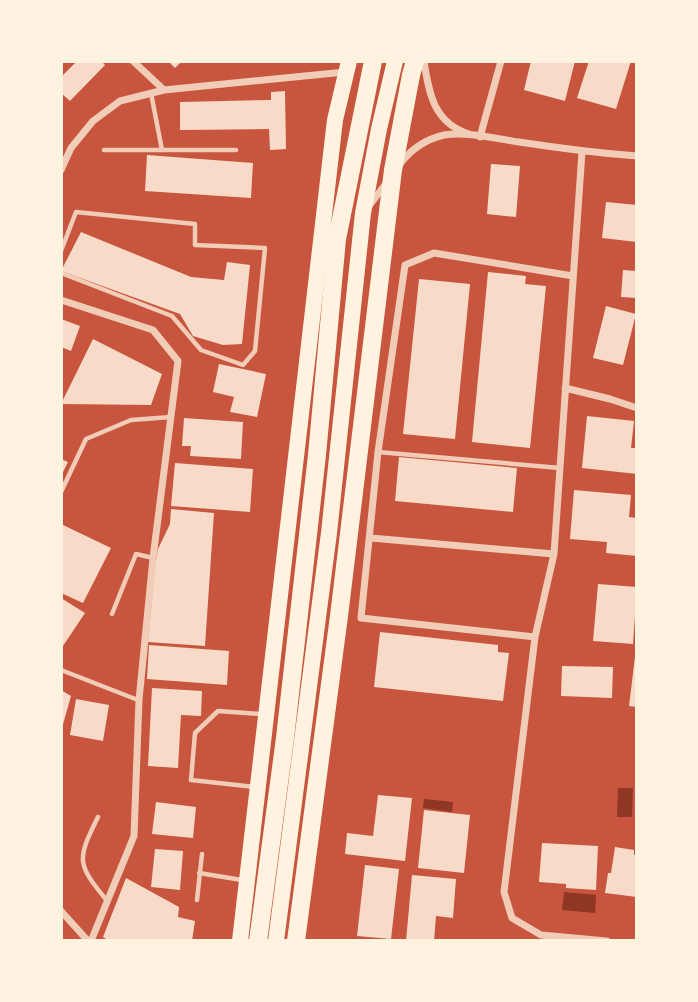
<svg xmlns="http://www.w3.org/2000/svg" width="698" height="1002" font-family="Mulish,sans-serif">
	<rect width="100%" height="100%" fill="#c8553d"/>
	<!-- water -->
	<path fill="#8f3625" d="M618,788H633L632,817H617Z
		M424,799L453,802L452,812L423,808Z
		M564,892L596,895L595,913L562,910Z"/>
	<!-- building -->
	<path fill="#f7dbc8" d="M77,61H101L105,65L70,101L61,93V73L63,75Z
		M168,61H182L175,68Z
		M531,61H575L565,101L524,90Z
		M589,61H631L616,109L577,98Z
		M285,91L286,149L270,150L269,129L180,130V102L271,100V92Z
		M147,155L253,163L251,198L145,191Z
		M491,164L520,166L516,217L487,214Z
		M606,202L637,205V242L602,238Z
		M81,232L191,277L224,280L227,262L250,265L242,344L223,345L193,336L180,314L61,271Z
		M623,270L637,271V298L621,297Z
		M488,272L526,276L525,284L546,286L530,448L472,442Z
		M419,279L470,284L455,439L403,434Z
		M606,306L636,314L623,365L593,358Z
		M61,319L80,326L71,351L61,347Z
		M93,339L162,374L151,405L61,404Z
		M219,364L266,374L257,417L230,412L234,397L213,392Z
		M587,416L634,421L631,448H637V474L582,468Z
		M184,418L243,422L241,459L190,456L191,446H182Z
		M399,457L517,468L513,512L395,501Z
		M61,459L68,462L61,476Z
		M175,463L253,469L250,512L171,506Z
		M574,490L631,495L629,517L637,518V556L606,553L607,542L570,539Z
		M171,509L214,513L205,646L148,642L155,566L158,549L170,524Z
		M61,524L111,548L83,603L61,593Z
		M598,584L637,587L633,644L593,641Z
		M61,598L85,613L61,649Z
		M380,632L498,645V652L509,653L503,701L374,687Z
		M149,645L229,651L227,685L147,679Z
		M635,657H637V707L629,706Z
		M562,666L613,667L612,698L561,696Z
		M152,688L202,691L201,716L181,715L178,768L148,766Z
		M61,690L71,696L62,728H61Z
		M76,699L109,705L103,741L70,735Z
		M378,795L412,798L405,861L345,854L347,833L373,836Z
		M156,802L196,807L193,838L152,834Z
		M424,810L470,815L464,873L418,868Z
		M542,843L598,846L596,890L566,888V884L539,882Z
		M615,847L634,850V855H637V897L605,893L608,873H611Z
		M155,849L183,851L180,890L151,887Z
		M365,865L399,869L391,939L357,936Z
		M412,875L456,879L453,918L436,916L434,941H406Z
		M126,878L179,907L178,917L195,921L192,941H109L103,937Z"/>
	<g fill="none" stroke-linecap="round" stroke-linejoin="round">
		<!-- service -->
		<path stroke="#f1ccb7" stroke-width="4.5" d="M151,93L162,150
			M104,150H236
			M61,251L76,212L195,224V245L265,248L255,351L243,365L201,350L172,316L61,273
			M378,452L560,468
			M61,492L86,439L131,420L171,417
			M112,614L136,554L153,558
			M61,670L138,700
			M255,787L191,780L195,733L218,711L261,714
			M98,817C76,861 77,864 108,902
			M199,873L242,880
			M197,900L202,854"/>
		<!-- minor -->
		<path stroke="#f1ccb7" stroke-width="7" d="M133,61L164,90
			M424,61C429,94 434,123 469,134
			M480,137L501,61
			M582,152L554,554L535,637L504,892L512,918L541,935L607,941
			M400,164C411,149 427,139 444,135C465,131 498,139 519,142C558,148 597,153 637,156
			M61,170L71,148L93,121L120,101L164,90L345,72
			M369,206L387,182
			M61,300L153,330L178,361L153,558L139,700L134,836L91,941
			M565,388L610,399L637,408
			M371,538L554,554
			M535,637L361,618L378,452L405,265L434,253L573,276
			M61,911L88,941"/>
		<!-- trunk -->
		<path stroke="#fff3e0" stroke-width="16" d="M240,941L335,120L349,61
			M276,941L329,533L363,213L379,129L395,61"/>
		<!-- motorway -->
		<path stroke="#fff3e0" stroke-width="18" d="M258,941L285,738L317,455L337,239L373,61
			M296,941L339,616L393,170L411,75L415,61"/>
	</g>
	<!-- border -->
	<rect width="698" height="1002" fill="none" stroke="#fff3e0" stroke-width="126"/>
</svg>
